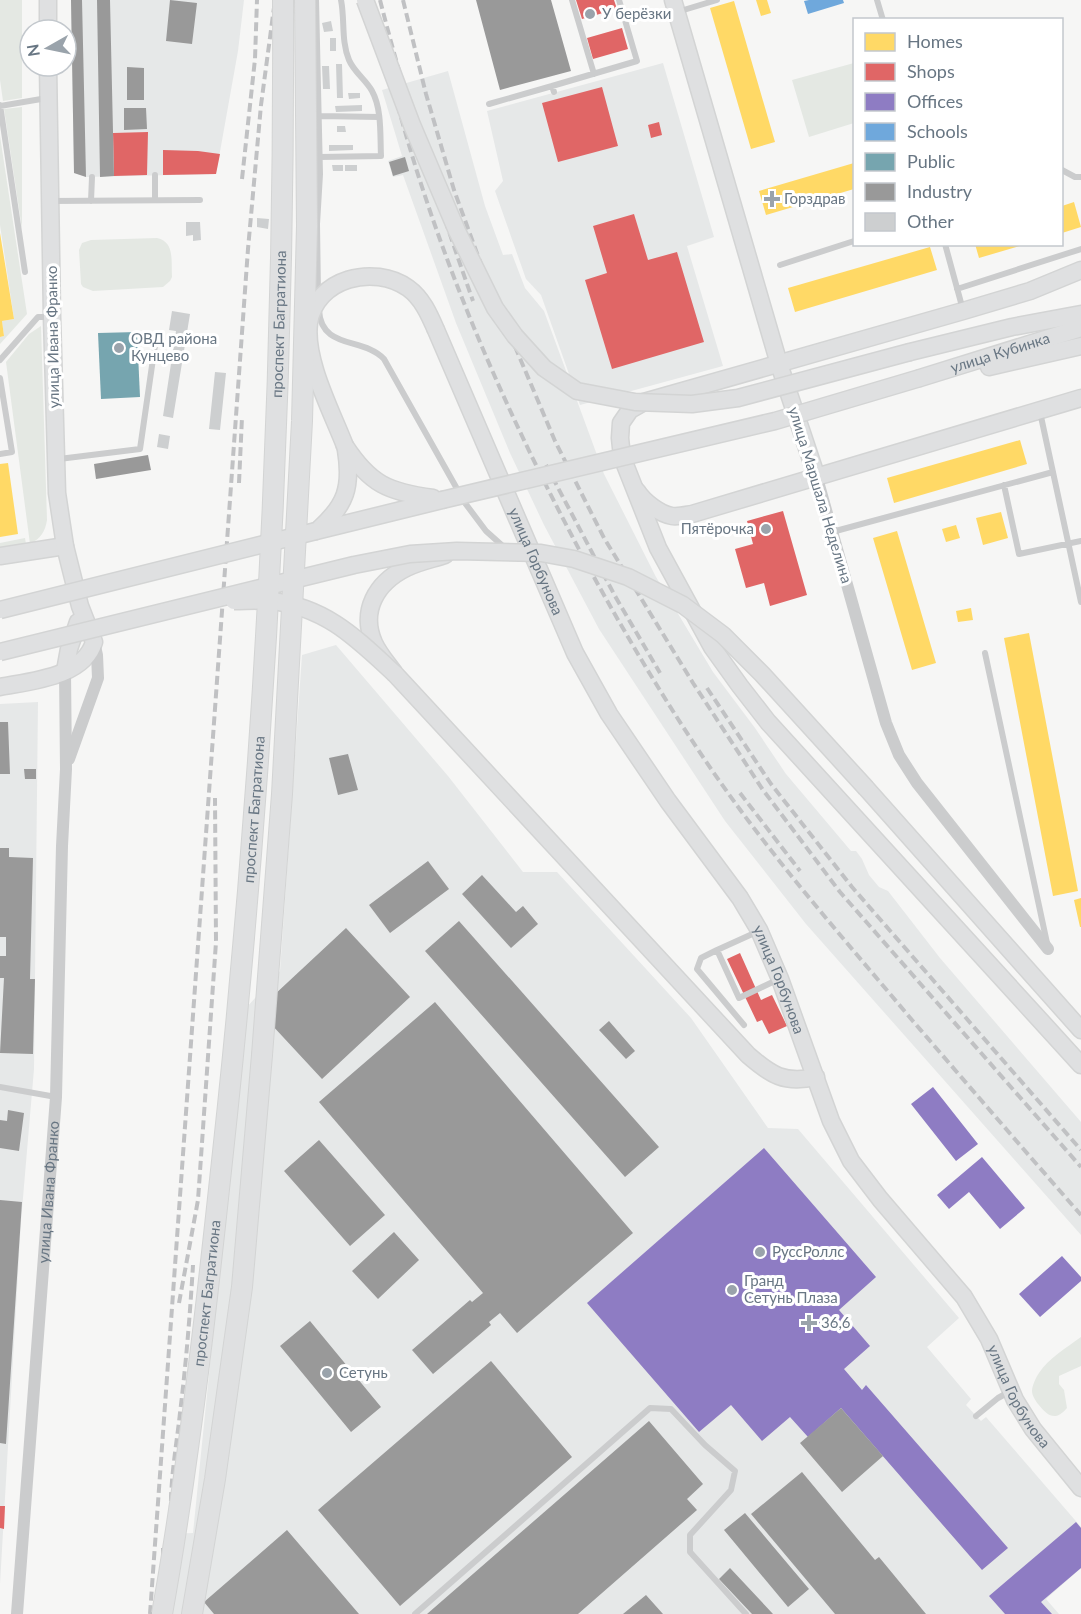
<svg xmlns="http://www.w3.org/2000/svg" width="1081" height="1614" font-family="Lato,sans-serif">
	<rect width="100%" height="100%" fill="#f6f6f5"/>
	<!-- built -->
	<path fill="#e6e8e8" d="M71,0H244L238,51L216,174L86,177L74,173Z
		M663,63L714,237L687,246L723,366L580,405L541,295L526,279L495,191L503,181L487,111Z
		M448,71L485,206L503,255L512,254L525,288L544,311L604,474L656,577L713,672L755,728L786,774L851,851H856L862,859L869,875L879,887L888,891L940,958L1081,1122V1235L806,924L725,821L599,629L544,525L510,453L456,323L403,175L393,177L388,161L402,156L382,90Z
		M336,645L448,776L523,872H557L691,1018L768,1128L798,1129L959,1318L927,1347L971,1399L966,1405L981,1421L986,1417L1081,1527V1568L1046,1599L1059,1614H172L166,1534L193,1533L246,1008L280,971L302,655Z
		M38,702L34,1069L21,1221L0,1584V704Z"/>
	<!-- green -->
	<path fill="#e4e8e3" d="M0,0H22V98L3,101L0,80Z
		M854,63V123L809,137L792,80Z
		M22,107V229L4,109Z
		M0,136L27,314L0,344V337L4,336L2,321L14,319L0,225Z
		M157,238C175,242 171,261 172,277L170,281L163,287L93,291L83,287L81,284L79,250L82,243L91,240Z
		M41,326L47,520C45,532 41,538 30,544L6,362L29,334Z
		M25,538L26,544L0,549V543Z
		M1081,1337V1366L1059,1376V1384L1064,1390L1067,1408C1055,1422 1048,1416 1038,1404C1035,1400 1032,1395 1032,1391C1032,1386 1036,1377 1039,1373C1049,1358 1066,1348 1081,1337Z"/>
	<!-- homes -->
	<path fill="#ffd966" d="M756,0H767L771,13L761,16Z
		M734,1L775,142L751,149L710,8Z
		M854,163V189L766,215L759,191Z
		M1074,202L1081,227L1062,233V206Z
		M0,233L14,319L2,321L4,336L0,337Z
		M975,244H1023V245L979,258Z
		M930,247L937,270L795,312L788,288Z
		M1020,440L1027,464L894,503L887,478Z
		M8,463L18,534L0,537V464Z
		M1001,512L1008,538L983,545L976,518Z
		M956,525L960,538L946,542L942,529Z
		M897,531L936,663L912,670L873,538Z
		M971,608L973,620L958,622L956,611Z
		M1029,633L1078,891L1053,896L1004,638Z
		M1081,898V927H1080L1074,900Z"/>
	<!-- shops -->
	<path fill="#e06666" d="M576,0H614L617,9L582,19Z
		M622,28L628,49L593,59L587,38Z
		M602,87L618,146L558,162L542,103Z
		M659,122L662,135L651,138L648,125Z
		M148,132L147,175L114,176L113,133Z
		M163,150L198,151L220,154L216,174L163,175Z
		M634,214L648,260L677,252L704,342L612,369L585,280L607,273L593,226Z
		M783,511L807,595L770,606L764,583L746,588L735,549L753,544L747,521Z
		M740,953L761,1000L772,995L787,1026L769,1034L762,1020L757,1022L727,959Z
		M0,1506H5L4,1529L0,1528Z"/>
	<!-- offices -->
	<path fill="#8e7cc3" d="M933,1087L978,1144L956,1161L911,1104Z
		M764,1148L876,1277L839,1310L870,1346L844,1369L862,1390L866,1385L1008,1548L982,1570L841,1408L808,1437L790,1417L762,1441L731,1405L699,1432L587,1303Z
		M982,1157L1025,1208L1000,1229L969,1192L949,1209L937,1195Z
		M1062,1256L1081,1277V1281L1040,1317L1019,1294Z
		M1076,1522L1081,1528V1568L1041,1602L1052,1614H1005L989,1596Z"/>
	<!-- schools -->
	<path fill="#6fa8dc" d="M809,0H843L844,3L808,14L804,1Z"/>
	<!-- public -->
	<path fill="#76a5af" d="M137,332L140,397L101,399L98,333Z"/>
	<!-- industry -->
	<path fill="#999" d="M71,0H82L86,177L74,173Z
		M97,0H110L114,176L100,177Z
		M170,0L197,3L192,44L166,41Z
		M476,0H551L571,71L500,90Z
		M127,67L144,68V100H127Z
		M124,108H146L147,129L124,130Z
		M405,157L409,171L393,176L389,162Z
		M148,455L151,470L96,479L94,464Z
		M0,722H8L10,774H0Z
		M348,754L358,790L338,795L329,758Z
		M24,769H36V779H25Z
		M0,848H9V857L33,858L30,979H35L33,1054L0,1053L4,978H0V956H6V937H0Z
		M428,861L449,889L390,933L369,905Z
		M482,875L516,912L523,906L538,924L511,948L462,894Z
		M459,921L659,1147L625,1177L425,951Z
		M346,928L410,997L322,1079L258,1010Z
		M435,1002L633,1233L517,1333L500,1313L489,1322L491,1325L433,1374L412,1350L470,1300L472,1302L483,1293L319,1102Z
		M609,1021L635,1051L626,1059L599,1030Z
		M8,1110L24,1113L19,1151L0,1148V1120L7,1121Z
		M319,1140L385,1215L350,1246L284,1171Z
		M0,1200L22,1202L6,1444L0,1443Z
		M394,1232L419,1260L378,1299L352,1271Z
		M310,1321L381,1407L351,1432L280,1346Z
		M491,1361L572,1457L400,1606L318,1510Z
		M841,1408L883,1456L842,1492L800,1443Z
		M649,1421L703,1484L687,1499L697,1510L578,1614H427Z
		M802,1472L875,1560L879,1557L926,1614H835L751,1514Z
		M745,1513L809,1589L788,1607L724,1530Z
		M287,1530L359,1614H214L204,1602Z
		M730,1568L773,1614H752L719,1579Z
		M646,1595L663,1614H623Z"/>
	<!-- building -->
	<path fill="#cdcfd0" d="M331,21L333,31L324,32L322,23Z
		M330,38H336V51H330Z
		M336,64H342L343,98H337Z
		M322,66H329L330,89H323Z
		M348,93H360V98L349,99Z
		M362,105V111L336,112L335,106Z
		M337,126H345L346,132H337Z
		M329,145H353V150L329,151Z
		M332,165H343V171H333Z
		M345,165H357V171H345Z
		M257,218L269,219L268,229L257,227Z
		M186,222H200L201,240L193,241V235L186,236Z
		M172,311L190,314L173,418L163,416L176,331L169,330Z
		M215,372L226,373L220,430L209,429Z
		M159,434L170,436L168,449L157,447Z"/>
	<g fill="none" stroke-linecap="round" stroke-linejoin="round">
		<!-- secondary casing -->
		<g stroke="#d3d4d4" stroke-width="19">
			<g id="secondary">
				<path d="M48,0V30"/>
				<path d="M673,0L779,364L817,478"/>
				<path d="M1081,270L1030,291L963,311L644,402L630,410L621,423L620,438L622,457L658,548L712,647L740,686L768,722L1081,1065"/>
				<path id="s2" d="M436,330L575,653L609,714L668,801L740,898L759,930L780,979L831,1121L851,1161L880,1199L964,1297L989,1339L1015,1400L1033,1429L1081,1488"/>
				<path d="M910,352L1012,327L1081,314"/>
				<path d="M989,367L1081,346"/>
				<path id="s3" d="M920,378L1081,328"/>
				<path d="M345,446C370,484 388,492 433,498"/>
				<path d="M637,491C644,502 660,514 672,516C678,517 686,515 692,514L1081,398"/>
				<path d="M318,530C346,505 352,487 346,450"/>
				<path d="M316,531L442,500"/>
				<path d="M445,555C433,559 418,562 406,568C376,583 360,611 374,643C379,654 388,664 395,674L748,1055C771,1075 784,1084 816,1077"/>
				<path d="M0,556L65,546"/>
				<path d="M65,671L69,649L78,622"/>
				<path d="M0,687C31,681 84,677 94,642L80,606L65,546L57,493L52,317L48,66"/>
				<path d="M866,788L1081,1030"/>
			</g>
		</g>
		<!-- primary casing -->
		<g stroke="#d3d4d4" stroke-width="22">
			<path id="primary" d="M192,1614L215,1479L242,1287L262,1055"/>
		</g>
		<!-- lane -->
		<path stroke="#cbcccd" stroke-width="6" d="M316,0L320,174L317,224L318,294
			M572,0L594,74
			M877,0L883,20
			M677,12L717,0
			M554,92L552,86L637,61L619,0
			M489,104L552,86
			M0,105L25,272
			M0,106L47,98
			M319,116L379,117
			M320,157L381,156C380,135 382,109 372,91C366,80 354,72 349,60C341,41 345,20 341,0
			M1062,170L1075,177H1081
			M155,200V175
			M50,201L200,200
			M91,201L92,177
			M945,244L963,310
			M780,265L854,241
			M957,289L1081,249
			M319,310C321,350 364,337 384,359L465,503L486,531L505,548
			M0,360L38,317H51
			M0,378L12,452L0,454
			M1040,412L1081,602
			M59,459L140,449L155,345
			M1004,485L1019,554L1081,541
			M832,532L1053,472
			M985,653L1047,943
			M759,931L717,950L739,998L779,979
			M717,950L701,958L697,969L744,1025
			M0,1087L56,1097
			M976,1416L998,1398L1009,1392
			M415,1614L650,1408L671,1409L705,1445L735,1471L731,1490L690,1535V1552L746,1614"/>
		<!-- street -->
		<g stroke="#cbcccd" stroke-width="12">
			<path d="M817,478L886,723L899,755L917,783L1048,949"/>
			<path d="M69,759L98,678L97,655L94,642"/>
			<path id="s1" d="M17,1614L56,1097L62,846L66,769L65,671"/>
		</g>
		<!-- secondary -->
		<use href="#secondary" stroke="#dfe0e1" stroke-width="16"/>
		<!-- primary -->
		<use href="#primary" stroke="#dfe0e1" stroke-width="20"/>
		<!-- rail -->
		<path stroke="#c0c1c3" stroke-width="4" stroke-dasharray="9 4.5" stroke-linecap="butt" d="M370,0C387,65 403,130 424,193C468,327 528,456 595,579C640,660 689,741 744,815C797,886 855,952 912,1020C968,1085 1024,1150 1081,1215
			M380,0C406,102 438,202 473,301
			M403,0L426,94L454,190L486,278L555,441L604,538L693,683L763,790L840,892L1081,1167
			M242,179L255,59L257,0
			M546,465L615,596L660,673
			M239,483L242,417
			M707,688L771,784L852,887L1081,1150
			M740,793L800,871
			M179,1303L198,1200L216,942L215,798
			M172,1528C168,1490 176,1450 180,1413C186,1364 190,1315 193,1265
			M163,1548V1614
			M150,1614L248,249L261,105L275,0"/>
		<!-- secondary-bridge casing -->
		<g stroke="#d3d4d4" stroke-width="19" stroke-linecap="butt">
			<path id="secondary-bridge" d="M365,0L412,125L457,231L495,308L515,336L544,368L577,391L635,402L692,404L738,398L910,352
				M345,446C332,412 304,360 309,323C316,278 374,264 408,288C422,298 429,314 436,330
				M442,500L775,421L920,378
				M234,601C246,601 259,600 271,601C326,607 356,638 395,674
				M0,610L316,531
				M0,652L354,565L410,554L457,551L541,553L574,559L628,577L683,605L723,635L762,674L866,788"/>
		</g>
		<!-- primary-bridge casing -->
		<g stroke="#d3d4d4" stroke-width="22" stroke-linecap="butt">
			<g id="primary-bridge">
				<path d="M262,1055L282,794L302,421L307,226L305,0"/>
				<path id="s4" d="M162,1614C192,1446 210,1275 228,1105C266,739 285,368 283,0"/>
			</g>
		</g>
		<!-- secondary-bridge -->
		<use href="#secondary-bridge" stroke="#dfe0e1" stroke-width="16"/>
		<!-- primary-bridge -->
		<use href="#primary-bridge" stroke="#dfe0e1" stroke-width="20"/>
	</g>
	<!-- markers -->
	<g fill="#9aa3ab" stroke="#fff" stroke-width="2">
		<circle cx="590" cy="14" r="6"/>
		<path d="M769 190h6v6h6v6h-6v6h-6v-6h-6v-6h6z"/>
		<circle cx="119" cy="348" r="6"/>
		<circle cx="766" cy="529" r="6"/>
		<circle cx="760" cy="1252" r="6"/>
		<circle cx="732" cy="1290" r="6"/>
		<path d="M806 1314h6v6h6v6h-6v6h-6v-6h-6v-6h6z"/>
		<circle cx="327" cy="1373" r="6"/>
	</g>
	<g text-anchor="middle" stroke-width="6" stroke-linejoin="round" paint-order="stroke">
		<!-- poi labels -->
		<g font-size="15" fill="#687683" stroke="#fff" text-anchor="start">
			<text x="602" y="19">У берёзки</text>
			<text x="784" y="204">Горздрав</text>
			<text x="131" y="344">ОВД района<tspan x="131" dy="17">Кунцево</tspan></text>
			<text x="754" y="534" text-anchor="end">Пятёрочка</text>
			<text x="772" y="1257">РуссРоллс</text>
			<text x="744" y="1286">Гранд<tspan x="744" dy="17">Сетунь Плаза</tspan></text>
			<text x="821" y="1328">36,6</text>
			<text x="339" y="1378">Сетунь</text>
		</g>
		<!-- street labels -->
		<g font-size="15" fill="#687683" stroke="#fff">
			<text dy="5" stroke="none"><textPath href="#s4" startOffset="1296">проспект Багратиона</textPath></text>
			<text transform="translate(53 337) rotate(-91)" y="5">улица Ивана Франко</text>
			<text dy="5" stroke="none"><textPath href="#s3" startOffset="84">улица Кубинка</textPath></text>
			<text transform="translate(820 495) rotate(73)" y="5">улица Маршала Неделина</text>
			<text dy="5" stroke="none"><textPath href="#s2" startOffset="252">улица Горбунова</textPath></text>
			<text dy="5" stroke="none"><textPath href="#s4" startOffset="810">проспект Багратиона</textPath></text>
			<text dy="5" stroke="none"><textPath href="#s2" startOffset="738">улица Горбунова</textPath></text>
			<text dy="5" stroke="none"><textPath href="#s1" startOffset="423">улица Ивана Франко</textPath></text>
			<text dy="5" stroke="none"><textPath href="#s4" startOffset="324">проспект Багратиона</textPath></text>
			<text dy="5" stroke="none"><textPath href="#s2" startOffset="1224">улица Горбунова</textPath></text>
		</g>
	</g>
	<!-- legend -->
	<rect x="853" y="18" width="210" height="228" fill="#ffffff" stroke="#c3c8cd" stroke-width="1.5"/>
	<rect x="865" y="33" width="30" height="18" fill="#ffd966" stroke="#c3c8cd" stroke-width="1.5"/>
	<text x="907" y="48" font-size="18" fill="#687683">Homes</text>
	<rect x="865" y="63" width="30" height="18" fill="#e06666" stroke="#c3c8cd" stroke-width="1.5"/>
	<text x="907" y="78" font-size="18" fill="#687683">Shops</text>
	<rect x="865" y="93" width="30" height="18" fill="#8e7cc3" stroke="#c3c8cd" stroke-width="1.5"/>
	<text x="907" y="108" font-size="18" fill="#687683">Offices</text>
	<rect x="865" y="123" width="30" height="18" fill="#6fa8dc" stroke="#c3c8cd" stroke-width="1.5"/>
	<text x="907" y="138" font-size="18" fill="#687683">Schools</text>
	<rect x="865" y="153" width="30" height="18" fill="#76a5af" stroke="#c3c8cd" stroke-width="1.5"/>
	<text x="907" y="168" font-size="18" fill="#687683">Public</text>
	<rect x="865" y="183" width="30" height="18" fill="#999999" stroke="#c3c8cd" stroke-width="1.5"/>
	<text x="907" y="198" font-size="18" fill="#687683">Industry</text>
	<rect x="865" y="213" width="30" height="18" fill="#cdcfd0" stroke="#c3c8cd" stroke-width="1.5"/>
	<text x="907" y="228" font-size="18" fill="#687683">Other</text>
	<!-- north arrow -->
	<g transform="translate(48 48) rotate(261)"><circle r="28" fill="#ffffff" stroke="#c3c8cd" stroke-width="1.5"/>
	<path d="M0-4.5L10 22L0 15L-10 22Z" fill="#9aa3ab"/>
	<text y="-9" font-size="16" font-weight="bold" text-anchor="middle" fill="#687683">N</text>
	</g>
</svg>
